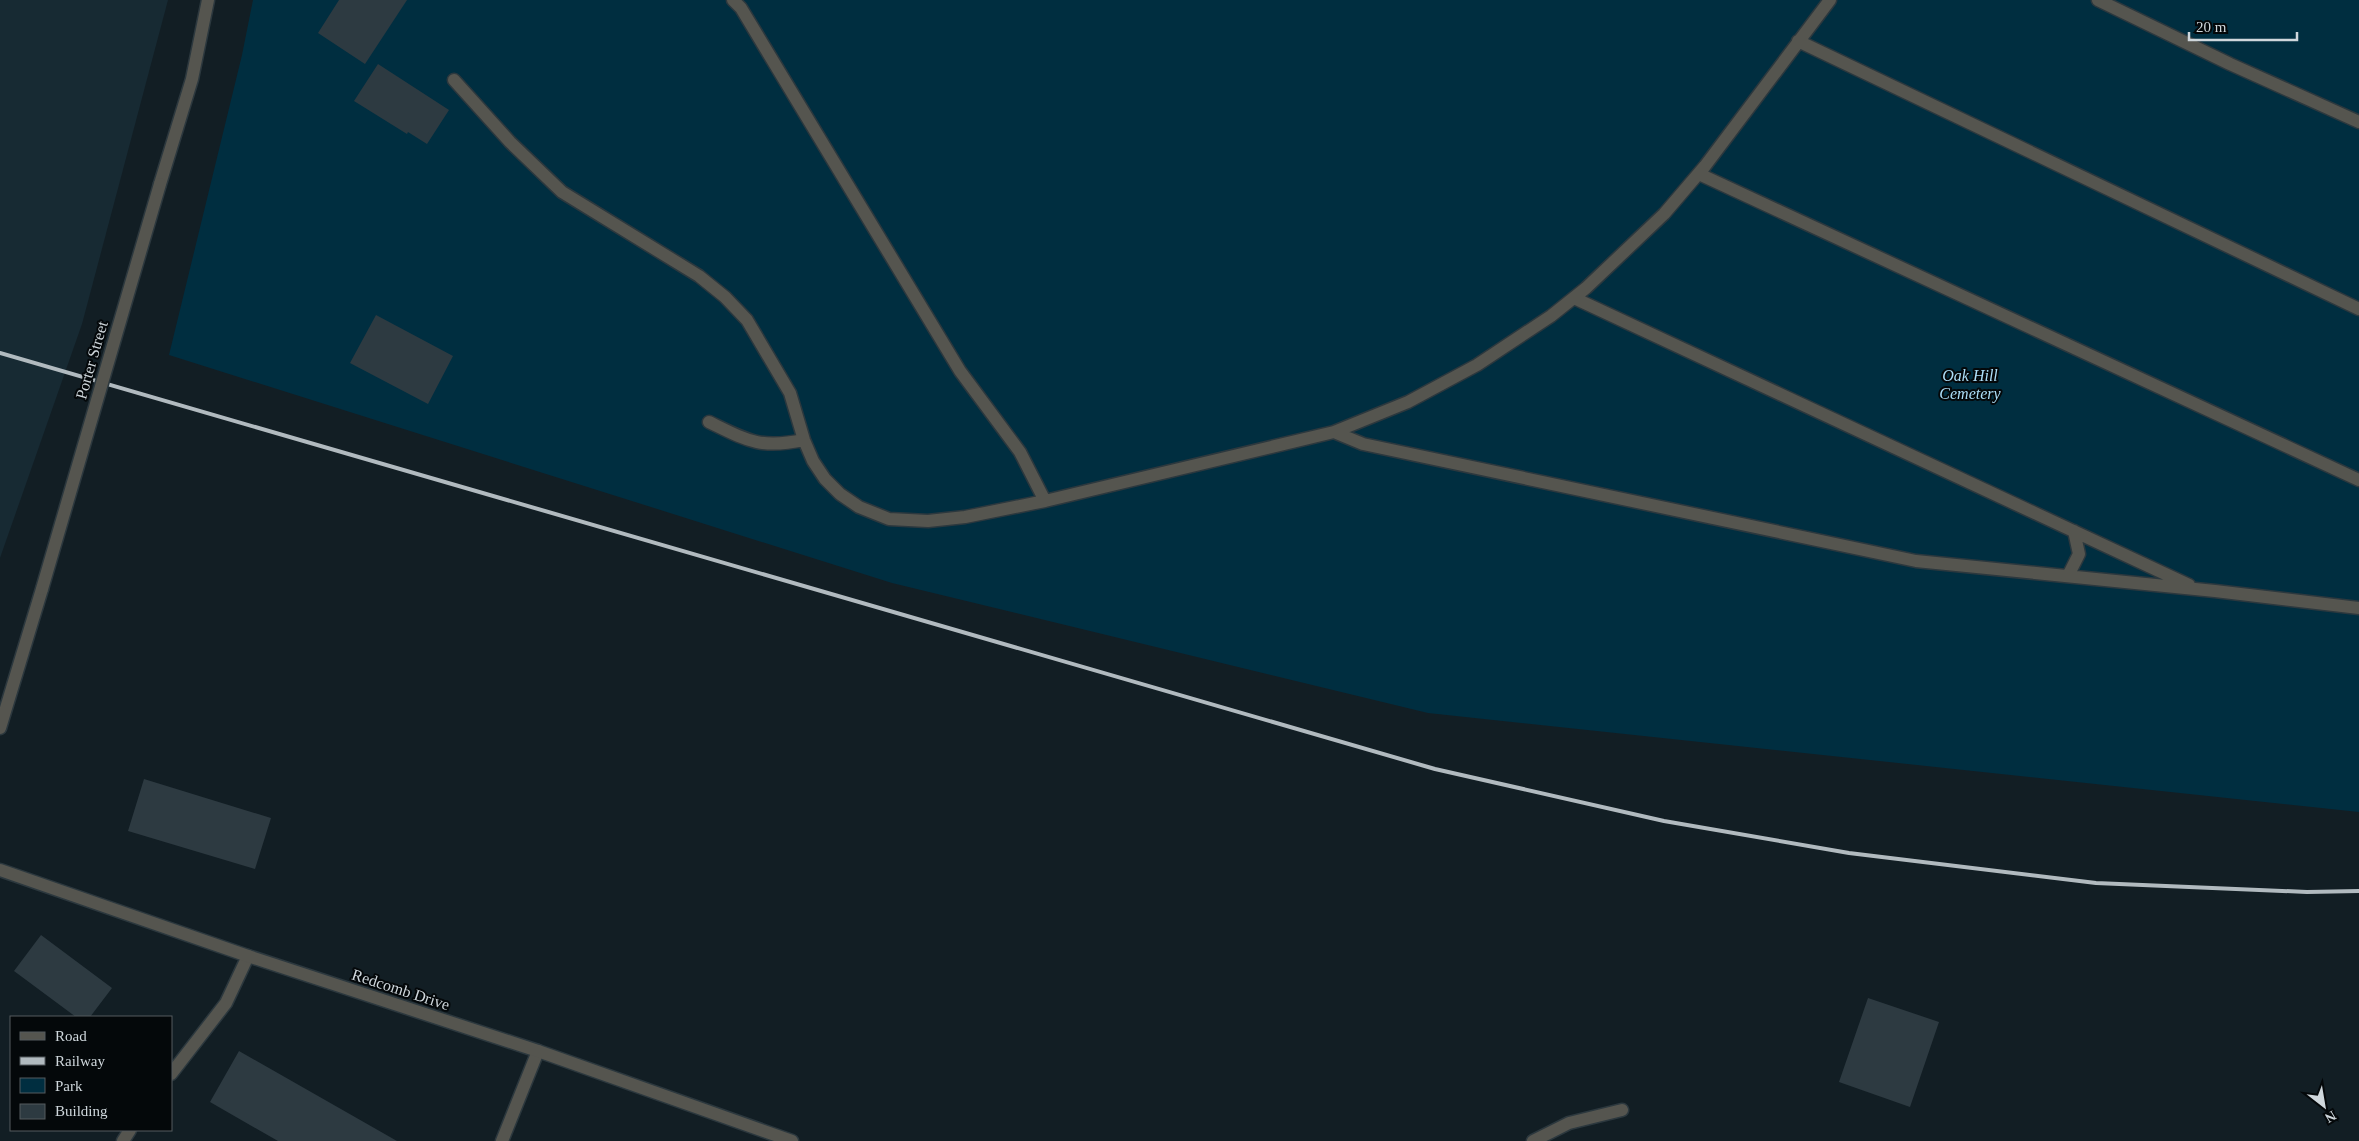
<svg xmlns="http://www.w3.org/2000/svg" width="2359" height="1141" font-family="Georgia,serif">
	<rect width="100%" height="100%" fill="#121e24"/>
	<!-- built -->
	<path fill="#172a33" d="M0,0H168L82,324L0,558Z"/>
	<!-- green -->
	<path fill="#002e40" d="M253,0H2359V812L1428,713L892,583L169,355L242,55Z"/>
	<!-- building -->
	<path fill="#2d3a41" d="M339,0H407L365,64L318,33Z
		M378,64L449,110L427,144L408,132L407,134L354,101Z
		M376,315L453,356L428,404L350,363Z
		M144,779L271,818L255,869L128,831Z
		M41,935L112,988L90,1017H76L14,971Z
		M1868,998L1939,1022L1910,1107L1839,1082Z
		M239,1051L397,1141H278L210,1102Z"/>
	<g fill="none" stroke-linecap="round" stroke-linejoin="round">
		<!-- service casing -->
		<g stroke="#2c383e" stroke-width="15">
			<path id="service" d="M733,0L741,8L960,371L1020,452L1045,501L1334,432L1363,444L1916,561L2215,591L2359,608
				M2098,0L2230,64L2359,122
				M1798,41L2359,309
				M454,80L510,142L562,192L699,276L725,297L747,320L790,393L804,440L813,461L825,479L840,494L859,507L889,519L928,521L965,517L1045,501
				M1699,174L2359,480
				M1574,298L2189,585
				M709,422C748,441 760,449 804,440
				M1334,432L1408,402L1477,365L1551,316L1586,288L1664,214L1705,166L1830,0
				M2068,576L2079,554L2074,531
				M171,1074L226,1003L248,956
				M123,1141L130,1130
				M502,1141L538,1051
				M1533,1141L1569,1123L1622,1110"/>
		</g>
		<!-- minor casing -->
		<g stroke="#2c383e" stroke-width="15">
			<path id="minor" d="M0,870L248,956L538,1051L792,1141"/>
		</g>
		<!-- tertiary casing -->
		<g stroke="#2c383e" stroke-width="15">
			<path id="tertiary" d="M160,184L192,79L208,0
				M0,728L42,589"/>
		</g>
		<!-- service -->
		<use href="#service" stroke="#55554f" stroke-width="12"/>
		<!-- minor -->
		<use href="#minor" stroke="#55554f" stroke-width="12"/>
		<!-- tertiary -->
		<use href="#tertiary" stroke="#55554f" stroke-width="12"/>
		<!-- rail -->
		<path stroke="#b1babf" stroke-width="4" d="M0,353L1435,769L1664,821L1849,853L2096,883L2307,892L2359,891"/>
		<!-- tertiary-bridge casing -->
		<g stroke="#2c383e" stroke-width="15" stroke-linecap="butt">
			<path id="tertiary-bridge" d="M42,589L160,184"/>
		</g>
		<!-- tertiary-bridge -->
		<use href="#tertiary-bridge" stroke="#55554f" stroke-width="12"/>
	</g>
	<g text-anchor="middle" stroke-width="4" stroke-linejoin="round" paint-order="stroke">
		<!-- street labels -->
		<g font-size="16" fill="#cfd7dc" stroke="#04080a">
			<text transform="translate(91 360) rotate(-74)" y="6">Porter Street</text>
			<text transform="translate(401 989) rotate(18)" y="6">Redcomb Drive</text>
		</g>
		<!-- park labels -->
		<g font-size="16" font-style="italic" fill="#acdef8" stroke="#04080a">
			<text x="1970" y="381">Oak Hill<tspan x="1970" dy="18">Cemetery</tspan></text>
		</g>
	</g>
	<!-- legend -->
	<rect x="10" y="1016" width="162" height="115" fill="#04080a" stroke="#555b5e"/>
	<rect x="20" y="1032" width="25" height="8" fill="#55554f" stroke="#555b5e"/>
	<text x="55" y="1041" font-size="15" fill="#cfd7dc">Road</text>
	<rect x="20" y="1057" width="25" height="8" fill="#b1babf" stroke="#555b5e"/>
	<text x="55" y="1066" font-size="15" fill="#cfd7dc">Railway</text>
	<rect x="20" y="1078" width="25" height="15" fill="#002e40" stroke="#555b5e"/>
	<text x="55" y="1091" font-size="15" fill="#cfd7dc">Park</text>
	<rect x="20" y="1104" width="25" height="15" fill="#2d3a41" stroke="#555b5e"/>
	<text x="55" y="1116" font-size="15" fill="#cfd7dc">Building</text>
	<!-- north arrow -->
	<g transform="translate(2324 1106) rotate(149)" stroke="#04080a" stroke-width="4" paint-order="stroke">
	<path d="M0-4L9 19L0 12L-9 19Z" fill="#cfd7dc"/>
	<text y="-8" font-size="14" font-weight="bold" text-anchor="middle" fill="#cfd7dc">N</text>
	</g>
	<!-- scale -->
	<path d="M2189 32v8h108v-8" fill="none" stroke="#cfd7dc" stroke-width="2.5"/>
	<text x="2196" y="32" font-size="15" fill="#cfd7dc" stroke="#04080a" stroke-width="4" paint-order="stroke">20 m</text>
</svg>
